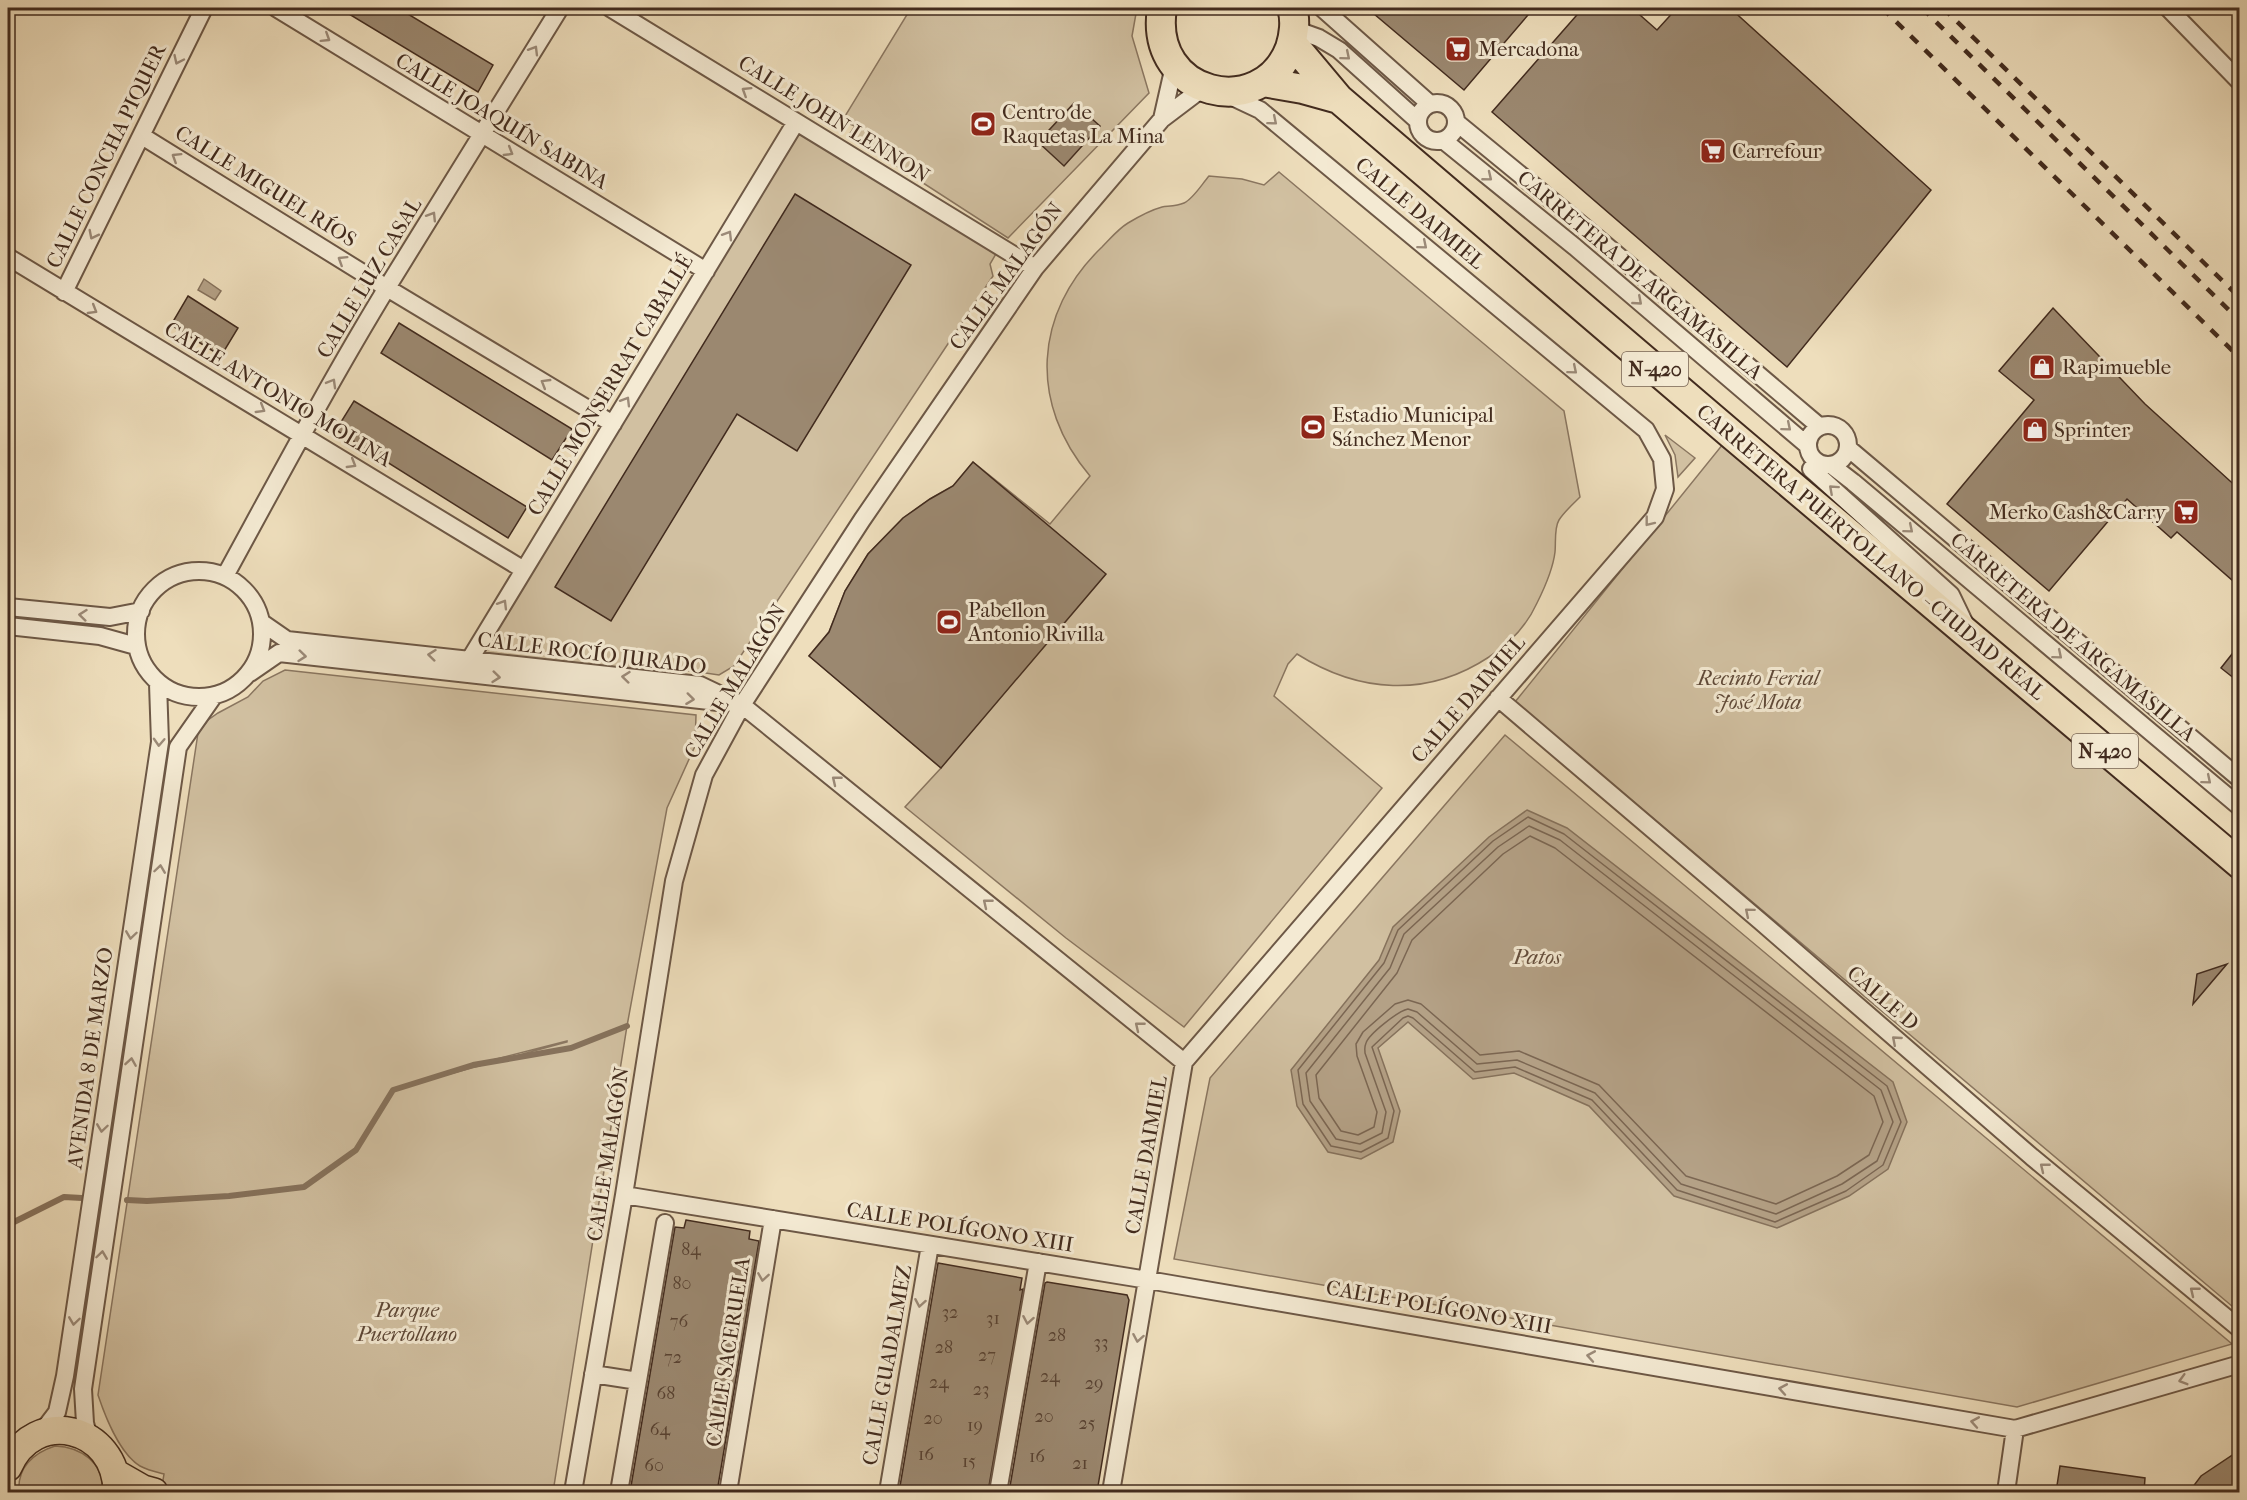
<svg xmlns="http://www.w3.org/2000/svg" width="2247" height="1500" font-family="'IM FELL French Canon',serif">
	<rect width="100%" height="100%" fill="#eedebc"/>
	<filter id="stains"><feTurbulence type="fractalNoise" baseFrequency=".00333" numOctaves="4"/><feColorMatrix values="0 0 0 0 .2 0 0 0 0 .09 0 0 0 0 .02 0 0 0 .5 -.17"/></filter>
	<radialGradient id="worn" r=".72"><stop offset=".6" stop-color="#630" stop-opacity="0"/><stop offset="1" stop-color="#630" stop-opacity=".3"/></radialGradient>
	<!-- green -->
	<path fill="#d1c0a1" stroke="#8a7660" stroke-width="1.5" fill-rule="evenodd" d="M911,8H1137L1132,36L1149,93L1008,238L849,135L855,126L842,121Z
		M796,122L1000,247L990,264L993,276L734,666L719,675L692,671L470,659Z
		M1279,172L1564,411L1580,497C1573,504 1564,512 1559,520C1554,528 1556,542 1555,552C1553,569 1545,587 1537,603C1527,625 1509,644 1489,657C1427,698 1359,693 1297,654L1288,664L1274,696L1382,788L1184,1027L1066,938L905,807L941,768L809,656L829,632L845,591L868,554L903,518L930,499L953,486L973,462L1050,524L1090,476C1029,404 1033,313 1102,247C1110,239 1118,229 1128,223C1138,217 1151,210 1162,207C1169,206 1177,206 1184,203C1193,199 1202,184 1209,176L1242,179L1264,185Z
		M1665,435L1695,458L1678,477L1675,455Z
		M1723,444L2239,883V1312L1515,702Z
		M285,670L696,715L695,746L667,808L627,1026L553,1492H161L164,1474C156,1472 147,1470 140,1466C120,1454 105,1416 98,1395L198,733L208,720L218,713L248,697L263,681ZM567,1041V1042L424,1081L473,1065Z
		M1505,735L2232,1344L2017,1407L1174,1259L1210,1078Z
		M55,1446C81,1447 105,1463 102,1492H19C17,1468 33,1453 55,1446Z"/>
	<!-- water -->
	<path fill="#b4a186" stroke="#86725c" stroke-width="1.5" d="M204,279L221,291L215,300L198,290Z
		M1527,810L1567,828L1893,1082L1907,1122L1888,1169L1849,1196L1777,1228L1674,1196L1589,1106L1514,1073L1473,1079L1408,1022L1378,1048L1400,1111L1393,1142L1361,1159L1328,1152L1297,1106L1291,1070L1379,960L1393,927L1489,837Z
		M1915,1487H1940L1952,1492H1902Z"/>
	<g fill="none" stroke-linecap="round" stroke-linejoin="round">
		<!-- shore -->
		<path stroke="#7b6652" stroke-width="1.5" d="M1528,817L1564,834L1887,1086L1901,1122L1883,1165L1846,1191L1775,1222L1677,1190L1592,1100L1515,1067L1475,1072L1413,1018L1408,1016L1403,1018L1372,1047L1394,1111L1388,1138L1361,1152L1331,1146L1303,1104L1298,1070L1384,963L1398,930L1493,841Z
			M1529,826L1560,840L1881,1090L1893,1122L1877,1161L1842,1184L1776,1214L1681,1184L1595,1093L1517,1060L1477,1064L1417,1012L1408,1009C1398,1011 1369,1034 1366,1043C1364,1048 1365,1049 1365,1053L1386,1112L1382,1133L1360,1144L1336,1139L1310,1101L1306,1073L1390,968L1404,934L1498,847Z
			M1530,836L1555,848L1874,1096L1883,1122L1869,1155L1837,1176L1776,1204L1686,1176L1599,1085L1519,1051L1480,1055L1421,1004L1408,1000L1395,1004L1363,1032L1356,1044L1357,1056L1377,1112L1374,1127L1358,1135L1341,1131L1319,1098L1316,1075L1397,973L1412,940L1503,854Z"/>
		<!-- stream -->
		<path stroke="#86725c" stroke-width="6" d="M127,1200L147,1201L229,1196L304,1187L356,1150L393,1090L473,1065L571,1048L627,1026
			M8,1225L64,1197L82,1198"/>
	</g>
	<!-- building -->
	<path fill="#9b8870" stroke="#422b1e" stroke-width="1.5" d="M339,8H398L493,65L478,92Z
		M1367,8H1534L1464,90Z
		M1583,8H1632L1657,30L1677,8H1730L1931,190L1787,367L1492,112Z
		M1074,103L1100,126L1064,166L1038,142Z
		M795,194L911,265L797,451L737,414L611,621L555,587Z
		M188,296L238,328L221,356L171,325Z
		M2053,308L2145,404L2240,490V587L2177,532L2171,538L2127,499L2049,591L1947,504L2034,400L1999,371Z
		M399,323L572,429L552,460L381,353Z
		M354,401L527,507L508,538L336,430Z
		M973,462L1106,574L941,768L809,656L829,632L845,591L868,554L903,518L930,499L953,486Z
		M2240,644V683L2221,668Z
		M2227,964L2193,1004L2197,974Z
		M686,1220L750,1231L749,1239L759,1241L717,1492H630L675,1227L684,1228Z
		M938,1263L1022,1278L1020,1290L1023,1289L988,1492H899Z
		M1047,1282L1127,1295L1129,1300L1097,1492H1009L1045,1283Z
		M2240,1450V1492H2189L2201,1476Z
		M2060,1466L2145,1478L2144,1492H2056Z"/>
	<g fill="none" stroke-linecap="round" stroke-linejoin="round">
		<!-- minor casing -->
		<g stroke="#6d5846" stroke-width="20">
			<path id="minor" d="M276,8L706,271
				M610,8L1035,268
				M1322,8L1430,104
				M2168,8L2240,82
				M1294,29L1319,38L1339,50L1418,121
				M1418 122a19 19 0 1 1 38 0a19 19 0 1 1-38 0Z
				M1162,119L1174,66
				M1456,122L1589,231L1819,426
				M142,136L387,288L613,424
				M1443,140L1575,247L1807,445
				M8,257L524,570
				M64,292L204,8
				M1808 445a20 20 0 1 1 40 0a20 20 0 1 1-40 0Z
				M1848,448L2240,779
				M1817,462L1811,469L1951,595L1966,626
				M1831,465L1853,482L2240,807
				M136 634a63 63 0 1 1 126 0a63 63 0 1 1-126 0Z
				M225,576C278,479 330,381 388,286C445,193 503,101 560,8
				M8,607L110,617L141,611
				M261,622L287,640L700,685L742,705L1184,1062
				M8,626L100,636L136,646
				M250,673L279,653L727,703
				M468,674L470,659L796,122
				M1498,698L1760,921L2032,1157L2240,1329
				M624,1195L1148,1280L2015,1429L2240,1364
				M593,1374L638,1381
				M41,1433L57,1412L65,1376L160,742L158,684
				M89,1438L85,1423L83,1389L178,747L213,697
				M573,1492L624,1195L674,881L704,775L742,705L862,520L1035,268L1162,119L1203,88
				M619,1492L665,1223
				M728,1492L773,1219
				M888,1492L930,1245
				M998,1492L1038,1262
				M1111,1492L1184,1062L1655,517L1665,489L1662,459L1646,430L1260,110L1226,94
				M2006,1492L2015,1429"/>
		</g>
		<!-- primary casing -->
		<g stroke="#422b1e" stroke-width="30">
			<path id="primary" d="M8,1467C34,1406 117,1426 117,1492
				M115,1473L143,1489L154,1492"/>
		</g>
		<!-- trunk casing -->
		<g stroke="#422b1e" stroke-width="32">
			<path id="trunk" d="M1162,8C1148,97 1262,122 1290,48C1294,36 1296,20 1292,8
				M1292,43L1339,99L1731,434L2240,864
				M1263,82L1303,89L1339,99"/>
		</g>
		<!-- minor -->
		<use href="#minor" stroke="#f4ead3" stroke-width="16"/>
		<!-- primary -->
		<use href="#primary" stroke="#eedebc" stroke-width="27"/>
		<!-- trunk -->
		<use href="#trunk" stroke="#eedebc" stroke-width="28"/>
		<!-- rail -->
		<path stroke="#422b1e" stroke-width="4.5" stroke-dasharray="10 10" stroke-linecap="butt" d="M1882,8L2240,358
			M1922,8L2240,321
			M1943,8L2240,298"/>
	</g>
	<!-- one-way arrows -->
	<defs><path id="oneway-chevron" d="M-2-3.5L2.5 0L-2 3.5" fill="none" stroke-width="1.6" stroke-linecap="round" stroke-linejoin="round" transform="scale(1.5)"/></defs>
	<g stroke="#9b8a78">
		<use href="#oneway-chevron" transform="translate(326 38) rotate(32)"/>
		<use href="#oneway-chevron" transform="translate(534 50) rotate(-59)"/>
		<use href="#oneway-chevron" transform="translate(1346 56) rotate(40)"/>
		<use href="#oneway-chevron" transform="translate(178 60) rotate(115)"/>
		<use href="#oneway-chevron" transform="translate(746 91) rotate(-148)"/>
		<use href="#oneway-chevron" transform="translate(1273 121) rotate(40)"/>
		<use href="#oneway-chevron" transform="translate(509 152) rotate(31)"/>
		<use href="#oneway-chevron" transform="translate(176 157) rotate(-148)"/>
		<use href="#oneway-chevron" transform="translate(1488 177) rotate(39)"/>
		<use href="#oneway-chevron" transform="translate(432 216) rotate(-58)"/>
		<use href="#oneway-chevron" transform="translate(93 235) rotate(117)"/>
		<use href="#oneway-chevron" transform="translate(728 235) rotate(-59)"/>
		<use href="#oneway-chevron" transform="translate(1423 245) rotate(40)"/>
		<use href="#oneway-chevron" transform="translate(342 260) rotate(-148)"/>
		<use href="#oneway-chevron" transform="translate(1638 301) rotate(41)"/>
		<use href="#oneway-chevron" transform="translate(93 310) rotate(31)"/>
		<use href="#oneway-chevron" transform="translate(1573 370) rotate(40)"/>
		<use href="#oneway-chevron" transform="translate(332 383) rotate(-60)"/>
		<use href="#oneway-chevron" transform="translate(545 383) rotate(-149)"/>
		<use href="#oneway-chevron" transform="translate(626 401) rotate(-59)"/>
		<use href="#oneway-chevron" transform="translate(261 409) rotate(31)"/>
		<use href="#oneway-chevron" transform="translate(1787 427) rotate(40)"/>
		<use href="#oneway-chevron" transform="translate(352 464) rotate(31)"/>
		<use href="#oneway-chevron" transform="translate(1833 489) rotate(-138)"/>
		<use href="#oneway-chevron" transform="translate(1649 522) rotate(128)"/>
		<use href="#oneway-chevron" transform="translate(1909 529) rotate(40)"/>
		<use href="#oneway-chevron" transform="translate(503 604) rotate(-59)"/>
		<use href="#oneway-chevron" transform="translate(83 615) rotate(-174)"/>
		<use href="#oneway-chevron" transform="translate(432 655) rotate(-174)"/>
		<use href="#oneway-chevron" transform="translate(2058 655) rotate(40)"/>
		<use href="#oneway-chevron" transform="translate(302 656) rotate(6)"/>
		<use href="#oneway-chevron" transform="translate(496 677) rotate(6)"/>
		<use href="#oneway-chevron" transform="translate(626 677) rotate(-174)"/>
		<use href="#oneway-chevron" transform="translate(690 699) rotate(7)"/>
		<use href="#oneway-chevron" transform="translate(159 742) rotate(93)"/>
		<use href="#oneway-chevron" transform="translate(836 780) rotate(-141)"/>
		<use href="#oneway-chevron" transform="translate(2207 780) rotate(40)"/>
		<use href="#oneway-chevron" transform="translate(160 869) rotate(-82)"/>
		<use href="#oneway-chevron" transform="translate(987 903) rotate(-141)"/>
		<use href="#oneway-chevron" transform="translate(1749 912) rotate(-140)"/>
		<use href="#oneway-chevron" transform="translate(131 935) rotate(98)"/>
		<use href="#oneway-chevron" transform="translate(1139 1026) rotate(-141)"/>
		<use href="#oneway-chevron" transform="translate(1896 1040) rotate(-139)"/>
		<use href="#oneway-chevron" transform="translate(131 1062) rotate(-81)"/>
		<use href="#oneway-chevron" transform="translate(102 1128) rotate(98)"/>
		<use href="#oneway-chevron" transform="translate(2044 1167) rotate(-141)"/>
		<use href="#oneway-chevron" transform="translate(102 1255) rotate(-82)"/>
		<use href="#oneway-chevron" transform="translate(763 1277) rotate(99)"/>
		<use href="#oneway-chevron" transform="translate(2194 1291) rotate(-141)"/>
		<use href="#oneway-chevron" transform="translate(920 1303) rotate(100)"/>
		<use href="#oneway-chevron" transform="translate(1028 1320) rotate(100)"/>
		<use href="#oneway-chevron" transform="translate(74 1321) rotate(98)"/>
		<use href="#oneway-chevron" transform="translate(1138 1338) rotate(100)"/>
		<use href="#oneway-chevron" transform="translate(1591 1356) rotate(-170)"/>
		<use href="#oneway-chevron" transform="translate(2183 1380) rotate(164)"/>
		<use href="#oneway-chevron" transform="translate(1783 1389) rotate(-170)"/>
		<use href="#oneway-chevron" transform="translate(1975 1422) rotate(-170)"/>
	</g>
	<!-- icons -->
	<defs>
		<g id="supermarket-square" transform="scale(1.35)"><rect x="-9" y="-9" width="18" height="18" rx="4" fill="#8f2418" stroke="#f4ead3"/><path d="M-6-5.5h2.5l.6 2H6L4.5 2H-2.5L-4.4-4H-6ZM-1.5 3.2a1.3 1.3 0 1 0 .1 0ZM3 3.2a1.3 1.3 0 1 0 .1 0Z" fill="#fff"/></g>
		<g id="stadium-square" transform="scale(1.35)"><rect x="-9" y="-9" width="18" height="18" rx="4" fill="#8f2418" stroke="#f4ead3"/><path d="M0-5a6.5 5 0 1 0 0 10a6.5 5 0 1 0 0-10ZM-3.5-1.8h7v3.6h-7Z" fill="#fff"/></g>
		<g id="shop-square" transform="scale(1.35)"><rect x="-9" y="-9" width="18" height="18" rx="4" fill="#8f2418" stroke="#f4ead3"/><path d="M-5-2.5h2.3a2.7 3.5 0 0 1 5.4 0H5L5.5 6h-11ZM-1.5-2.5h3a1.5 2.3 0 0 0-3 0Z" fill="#fff"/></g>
	</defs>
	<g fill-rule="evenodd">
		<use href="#supermarket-square" x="1458" y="49"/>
		<use href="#stadium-square" x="983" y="124"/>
		<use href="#supermarket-square" x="1713" y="151"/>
		<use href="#shop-square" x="2042" y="367"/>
		<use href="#stadium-square" x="1313" y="427"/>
		<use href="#shop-square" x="2035" y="430"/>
		<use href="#supermarket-square" x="2186" y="512"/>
		<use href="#stadium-square" x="949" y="622"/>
	</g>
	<g text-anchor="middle" stroke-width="6" stroke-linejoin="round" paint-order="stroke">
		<!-- number labels -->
		<g font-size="18" fill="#584232">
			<text x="691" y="1255">84</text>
			<text x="682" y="1289">80</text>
			<text x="950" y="1318">32</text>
			<text x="993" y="1324">31</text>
			<text x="679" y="1327">76</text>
			<text x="1057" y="1341">28</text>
			<text x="1101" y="1348">33</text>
			<text x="944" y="1353">28</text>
			<text x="987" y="1361">27</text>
			<text x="673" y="1363">72</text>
			<text x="1050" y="1382">24</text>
			<text x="939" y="1388">24</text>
			<text x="1094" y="1389">29</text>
			<text x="981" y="1395">23</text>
			<text x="666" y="1399">68</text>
			<text x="1044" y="1422">20</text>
			<text x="933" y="1424">20</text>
			<text x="1087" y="1429">25</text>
			<text x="975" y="1431">19</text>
			<text x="660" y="1435">64</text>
			<text x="926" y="1460">16</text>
			<text x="1037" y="1462">16</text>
			<text x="969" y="1467">15</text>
			<text x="1080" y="1469">21</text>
			<text x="654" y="1471">60</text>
		</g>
		<!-- shield labels -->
		<g fill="#f4ead3" stroke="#776454" stroke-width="1.5">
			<rect x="1622" y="352" width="66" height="34" rx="4.5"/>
			<rect x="2072" y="734" width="66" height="34" rx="4.5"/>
		</g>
		<g font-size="20" font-weight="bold" fill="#422b1e">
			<text x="1655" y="376">N-420</text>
			<text x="2105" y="758">N-420</text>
		</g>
		<!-- poi labels -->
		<g font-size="21" fill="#422b1e" stroke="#f4ead3" text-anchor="start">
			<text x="1478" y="56">Mercadona</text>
			<text x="1002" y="119">Centro de<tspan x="1002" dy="24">Raquetas La Mina</tspan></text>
			<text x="1732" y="158">Carrefour</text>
			<text x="2062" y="374">Rapimueble</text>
			<text x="1332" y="422">Estadio Municipal<tspan x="1332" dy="24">Sánchez Menor</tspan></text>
			<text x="2054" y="437">Sprinter</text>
			<text x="2166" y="519" text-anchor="end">Merko Cash&amp;Carry</text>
			<text x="968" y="617">Pabellon<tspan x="968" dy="24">Antonio Rivilla</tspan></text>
		</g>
		<!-- street labels -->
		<g font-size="21" fill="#422b1e" stroke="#f4ead3">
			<text transform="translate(834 119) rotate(32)" y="7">CALLE JOHN LENNON</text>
			<text transform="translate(502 121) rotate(31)" y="7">CALLE JOAQUÍN SABINA</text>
			<text transform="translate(106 156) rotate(-64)" y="7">CALLE CONCHA PIQUER</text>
			<text transform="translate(266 186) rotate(32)" y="7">CALLE MIGUEL RÍOS</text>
			<text transform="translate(1420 213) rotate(40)" y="7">CALLE DAIMIEL</text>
			<text transform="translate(1640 275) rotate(40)" y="7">CARRETERA DE ARGAMASILLA</text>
			<text transform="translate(1006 276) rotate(-54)" y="7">CALLE MALAGÓN</text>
			<text transform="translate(369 278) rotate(-59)" y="7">CALLE LUZ CASAL</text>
			<text transform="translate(610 385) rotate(-59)" y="7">CALLE MONSERRAT CABALLÉ</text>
			<text transform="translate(278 394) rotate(31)" y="7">CALLE ANTONIO MOLINA</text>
			<text transform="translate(1871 552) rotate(40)" y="7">CARRETERA PUERTOLLANO - CIUDAD REAL</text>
			<text transform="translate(2073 637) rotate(40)" y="7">CARRETERA DE ARGAMASILLA</text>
			<text transform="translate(592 653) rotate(7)" y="7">CALLE ROCÍO JURADO</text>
			<text transform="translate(735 681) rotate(-59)" y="7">CALLE MALAGÓN</text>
			<text transform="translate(1468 699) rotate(-49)" y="7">CALLE DAIMIEL</text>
			<text transform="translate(1883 998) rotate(41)" y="7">CALLE D</text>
			<text transform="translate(90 1058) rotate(-82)" y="7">AVENIDA 8 DE MARZO</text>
			<text transform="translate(608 1154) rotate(-81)" y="7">CALLE MALAGÓN</text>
			<text transform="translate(1146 1155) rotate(-80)" y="7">CALLE DAIMIEL</text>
			<text transform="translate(960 1227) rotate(9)" y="7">CALLE POLÍGONO XIII</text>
			<text transform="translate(1439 1307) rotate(10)" y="7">CALLE POLÍGONO XIII</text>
			<text transform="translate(728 1352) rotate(-81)" y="7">CALLE SACERUELA</text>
			<text transform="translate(887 1365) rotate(-80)" y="7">CALLE GUADALMEZ</text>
		</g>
		<!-- park labels -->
		<g font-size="21" font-style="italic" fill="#5f4938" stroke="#f4ead3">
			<text x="1758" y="685">Recinto Ferial<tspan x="1758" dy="24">José Mota</tspan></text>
			<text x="407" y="1317">Parque<tspan x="407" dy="24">Puertollano</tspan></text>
		</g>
		<!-- water labels -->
		<g font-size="22" font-style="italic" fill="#644e3d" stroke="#f4ead3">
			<text x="1537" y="964">Patos</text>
		</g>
	</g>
	<!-- margin -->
	<rect width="2247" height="1500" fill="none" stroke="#eedebc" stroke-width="30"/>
	<rect x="9" y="9" width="2229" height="1482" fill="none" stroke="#422b1e" stroke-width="3"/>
	<rect x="15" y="15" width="2217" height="1470" fill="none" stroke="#422b1e" stroke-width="1.5"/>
	<rect width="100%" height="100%" filter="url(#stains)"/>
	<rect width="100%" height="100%" fill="url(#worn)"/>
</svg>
